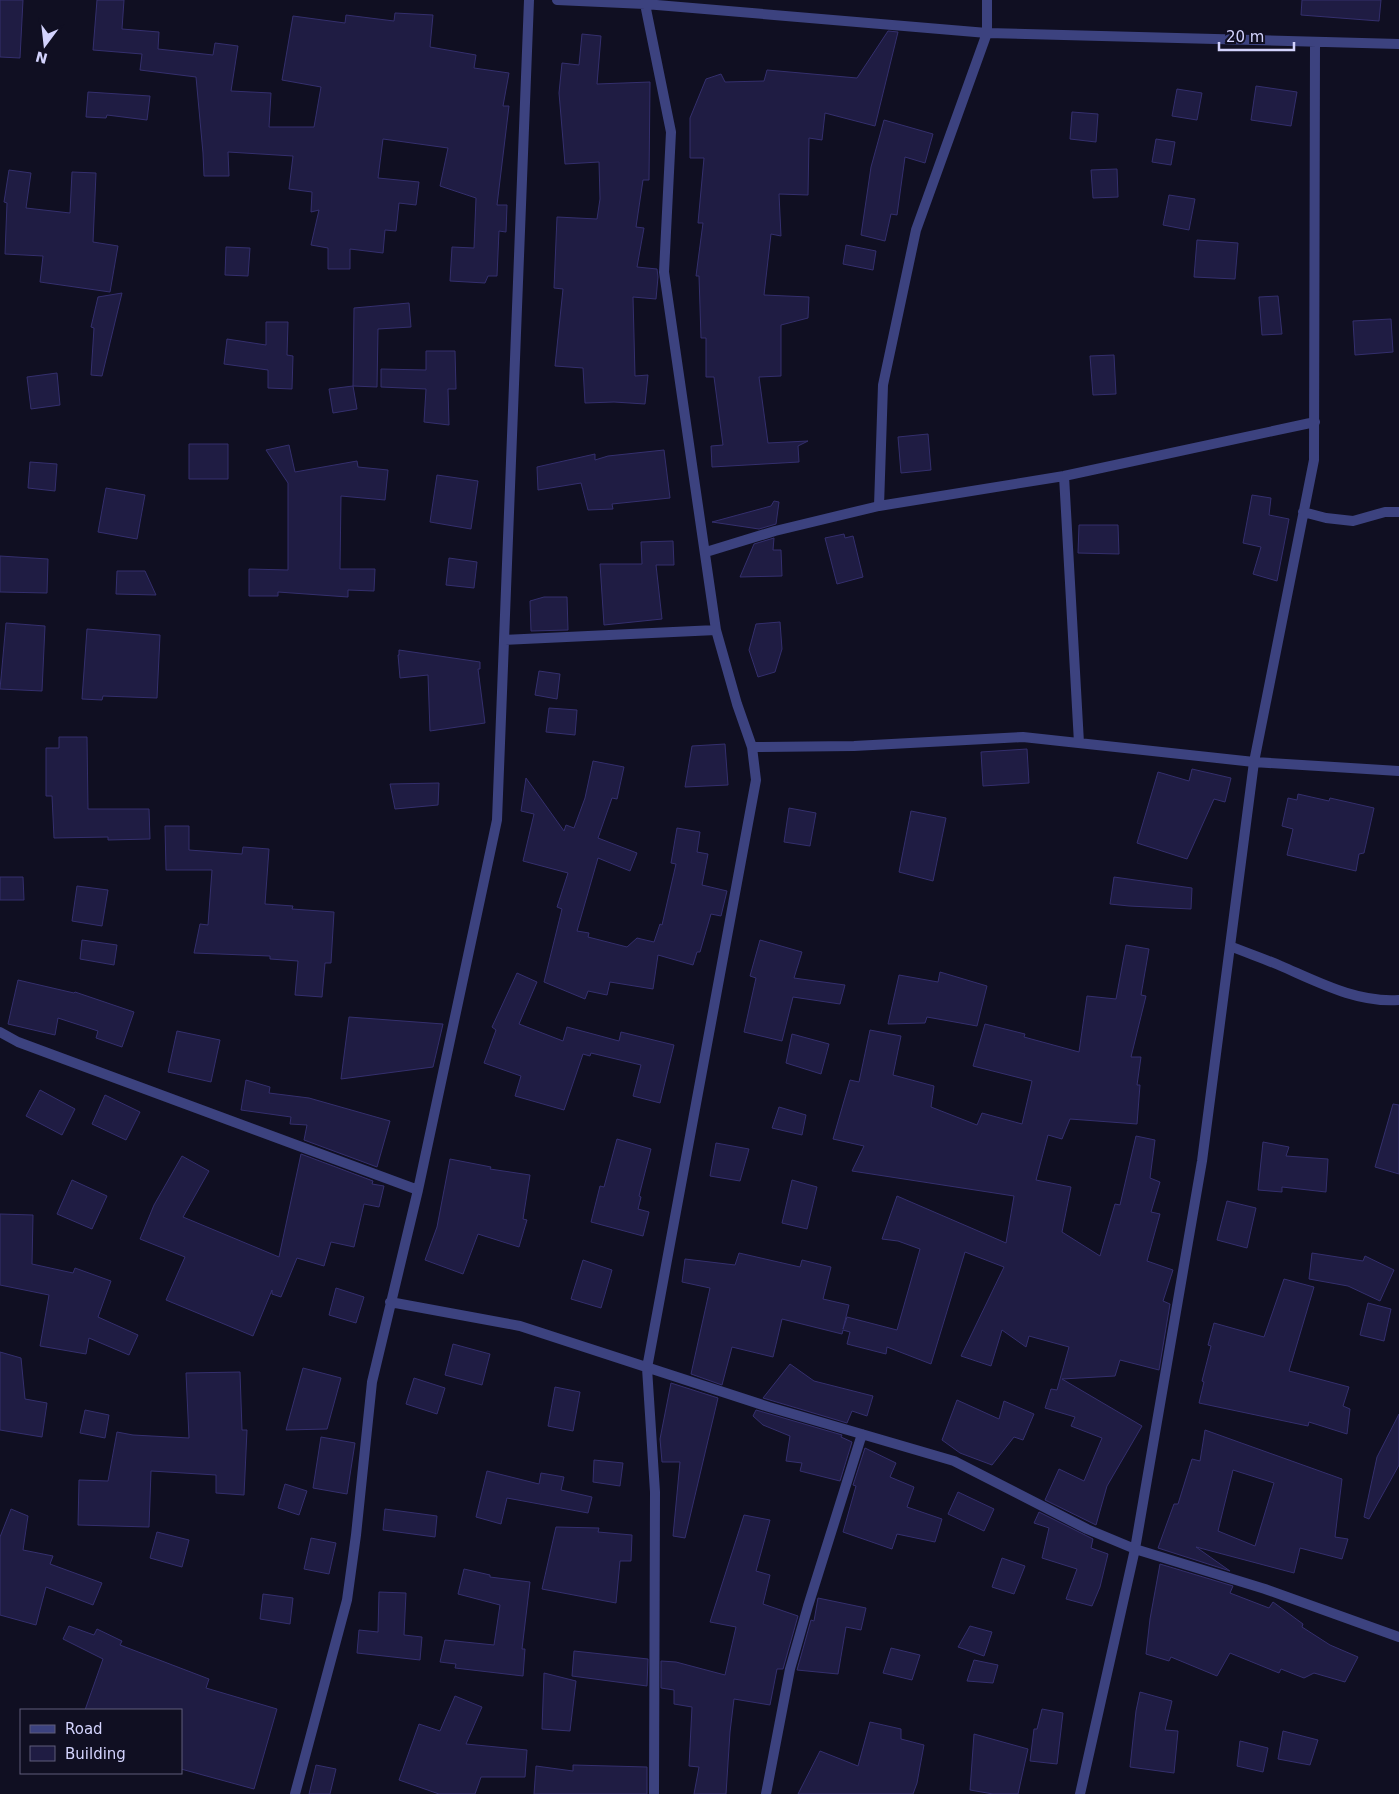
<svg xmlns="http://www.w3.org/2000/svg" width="1399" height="1794" font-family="'DejaVu Sans',sans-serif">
	<rect width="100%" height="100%" fill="#100f22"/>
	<!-- building -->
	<path fill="#1f1c43" stroke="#342f6d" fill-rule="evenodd" d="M0,0H23L20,58L0,57Z
		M97,0H124L122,29L159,32L158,49L213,55L215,43L238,46L231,91L271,93L269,127H314L321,87L282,80L293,16L345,23L346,15L394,21L395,13L433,15L430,47L476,55L474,68L509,73L503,106H509L497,205H507L506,232L499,231L497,276H488L485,283L450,281L452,247L474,248L476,198L440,186L448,148L383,139L378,178L419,182L416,205L399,203L396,231L385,230L383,253L350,249V269H328V248L311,245L319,210L311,212L312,192L289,189L293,156L228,152L229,176H204L203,153L196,77L140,70L142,54L93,50Z
		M1302,0H1381L1379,21L1301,15Z
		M888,31L898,32L875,126L825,113L822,140L809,138L808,195L779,194L781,236L771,234L764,295L809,297L808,318L781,325V376L759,377L768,443L808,441L798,446L799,462L712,467L711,446L723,445L714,377H706V338H701L699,276H696L703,223H698L704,158H690V118L706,79L721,74L725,82L764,81L767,70L857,78Z
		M582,34L601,36L597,84L650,82L649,180H643L636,227L644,228L637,267L657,269L658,277L656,299L633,297L635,376L648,375L645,404L614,402L585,403L583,368L555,366L563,289L554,288L557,217L597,219L600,199L599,162L565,164L559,93L562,63L579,65Z
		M1256,86L1297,92L1291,126L1251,120Z
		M1177,89L1202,93L1197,120L1172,116Z
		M88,92L150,96L147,120L107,115L106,118L86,117Z
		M1072,112L1098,114L1096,142L1070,139Z
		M884,120L933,134L925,163L905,157L897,215L891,214L885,241L861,235L871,167Z
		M1156,139L1175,142L1171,165L1152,162Z
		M1117,169L1118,197L1093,198L1091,170Z
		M9,170L31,173L26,208L70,213L72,172L96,173L93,242L118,246L110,292L40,282L43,256L5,254L7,203L4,202Z
		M1169,195L1195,199L1189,230L1163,225Z
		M1197,240L1238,243L1235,279L1194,277Z
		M846,245L876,251L873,270L843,264Z
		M226,247L250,248L248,276L225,275Z
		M122,293L102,376L91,375L94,328L91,327L98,297Z
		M1278,296L1282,334L1262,335L1259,297Z
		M409,303L411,327L378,329L377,387L353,386L354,308Z
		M1391,319L1393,352L1355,355L1353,321Z
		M266,322H288L287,355L293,356L292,389L268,388V370L224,364L227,339L266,345Z
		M426,351H455L456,389H448L449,425L424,422L426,389L381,387V369L426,370Z
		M1114,355L1116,394L1093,395L1090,356Z
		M57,373L60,405L31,409L27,377Z
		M353,386L357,409L333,413L329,389Z
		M928,434L931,470L901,473L898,437Z
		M189,444H228V479H189Z
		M289,445L295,472L357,461L358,467L388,470L385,500L341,496L340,569H375L374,591L348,590V597L278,592V596H249V569L288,570V483L266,450Z
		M664,450L670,498L612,504L613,509L588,510L581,483L538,490L537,467L595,454V460L608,456Z
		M30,462L57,464L55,491L28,488Z
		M437,475L478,481L471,529L430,522Z
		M106,488L145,495L137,539L98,532Z
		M1252,495L1271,498L1269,515L1289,519L1277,581L1253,574L1261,547L1243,543Z
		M774,501L779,502L776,524L759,529L712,522L771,506Z
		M1079,525H1118L1119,554L1078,553Z
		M844,534L845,538L853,536L863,577L837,584L825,538Z
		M774,538L773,550H781L782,576L740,577L754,544Z
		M673,541L674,565H656L662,619L604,625L600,564H642L641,542Z
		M0,556L48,559L47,593L0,592Z
		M449,558L477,562L474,588L446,585Z
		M117,571H145L156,595L116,594Z
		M544,597H567L568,630L531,631L530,601Z
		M780,622L782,649L775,672L758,677L749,650L756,624Z
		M6,623L45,626L42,691L0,689Z
		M87,629L160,635L157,698L103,696L102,700L82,699Z
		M399,650L480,662V669H478L485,723L430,731L428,675L400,678L398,655H399Z
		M539,671L560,674L557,699L535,695Z
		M549,708L577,710L575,735L546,732Z
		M59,737H87L88,809H149L150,839L108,840V837L54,838L52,796H46V748H59Z
		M725,744L728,785L685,787L692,746Z
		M1027,749L1029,783L983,786L981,752Z
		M593,761L624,767L617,799L612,798L598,838L637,853L630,871L598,858L577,931L589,933L588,937L627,947L637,938L654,942L660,924L662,925L676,864L671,863L677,828L700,832L697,852L708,854L702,885L727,891L721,916L711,914L700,952H697L693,965L658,955L653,989L610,982L607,995L588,991L585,999L544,982L562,909L557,907L568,873L523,861L534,814L521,811L526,778L564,831L566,825L574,828L585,798Z
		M1192,769L1231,778L1225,802L1214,799L1187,859L1137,843L1158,772L1189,781Z
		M439,783L438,805L395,809L390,784Z
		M1298,794L1329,801L1330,798L1374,808L1364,853L1359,854L1356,871L1287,855L1293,829L1282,826L1288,798L1297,800Z
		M789,808L816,813L810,846L784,842Z
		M911,811L946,818L933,881L899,872Z
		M165,826H189V850L242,854L243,847L269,849L265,904L293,906L292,909L334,912L331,963H325L322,997L295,995L298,961L270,959V956L194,953L200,924L208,925L212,870H166Z
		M0,877H23L24,900H0Z
		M1114,877L1192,888L1191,909L1129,906L1110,904Z
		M77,886L108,890L102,926L72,921Z
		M82,940L117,945L114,965L80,959Z
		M760,940L802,952L794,978L845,985L840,1004L793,997L782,1041L744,1032L756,978L750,976Z
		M1126,945L1149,949L1141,995L1146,996L1131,1057H1141L1137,1085H1140L1137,1124L1070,1119L1062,1139L1048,1135L1036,1180L1071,1187L1062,1232L1100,1256L1115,1204L1120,1205L1136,1136L1155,1140L1150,1178L1160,1182L1151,1212L1160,1214L1147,1261L1173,1270L1163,1301L1170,1304L1159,1370L1120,1360L1115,1376L1062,1379L1142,1426L1107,1486L1096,1525L1045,1500L1059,1469L1084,1481L1102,1438L1071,1426L1075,1417L1045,1408L1051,1389L1057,1390L1069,1347L1029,1336L1026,1347L1002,1330L991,1366L961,1356L1004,1267L965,1252L931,1364L887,1347L886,1354L847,1344L850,1332L843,1330L842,1334L782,1319L773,1357L732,1347L722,1385L691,1374L710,1288L682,1282L685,1259L735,1265L739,1253L800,1267L802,1260L831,1267L823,1299L849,1305L843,1329L847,1317L897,1330L920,1249L898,1241L882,1239L897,1196L1006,1243L1014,1196L852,1171L864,1146L833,1139L850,1080L859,1082L870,1030L901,1036L893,1075L934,1086L931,1107L977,1125L982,1113L1022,1124L1032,1081L973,1066L985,1024L1025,1034L1024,1037L1079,1052L1087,996L1116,999Z
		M940,972L987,986L977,1026L927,1017L925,1023L888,1024L899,975L938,982Z
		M517,973L537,982L519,1024L563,1041L567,1027L619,1041L621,1032L674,1045L660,1103L633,1096L641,1065L591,1053L590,1056L583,1054L564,1110L515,1096L521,1076L484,1063L496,1030L492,1027Z
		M18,980L74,993L75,992L134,1012L122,1047L96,1038L98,1031L58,1018L55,1035L8,1024Z
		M349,1017L443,1024L433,1067L341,1079Z
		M177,1031L220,1040L211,1082L168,1072Z
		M792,1034L829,1044L821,1074L786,1063Z
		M246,1080L270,1087L269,1093L309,1098L390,1121L377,1167L304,1140L307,1125L290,1124L291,1117L241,1110Z
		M40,1090L75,1109L62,1135L26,1116Z
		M105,1095L140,1112L126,1140L92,1124Z
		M1393,1104L1399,1105V1174L1375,1167Z
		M779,1107L806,1115L802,1135L772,1128Z
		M617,1139L651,1149L639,1196L641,1197L638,1209L649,1212L643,1236L591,1222L600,1186L604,1187Z
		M1263,1142L1289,1147L1286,1156L1328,1159L1326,1192L1282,1187V1192L1258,1190Z
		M716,1143L749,1149L740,1181L710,1176Z
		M301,1154L373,1181L372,1184L384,1186L379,1207L364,1204L354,1247L331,1242L324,1266L297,1258L281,1297L272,1294V1290L253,1336L166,1300L185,1257L140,1239L154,1205L182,1156L209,1171L183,1217L279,1257Z
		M450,1159L491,1167L490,1169L530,1175L523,1219L527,1220L519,1247L478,1234L463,1274L425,1260L437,1227Z
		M72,1180L107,1196L92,1229L57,1214Z
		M792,1180L817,1187L807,1229L782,1223Z
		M1227,1201L1256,1208L1247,1248L1217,1240Z
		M0,1214L33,1215L32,1264L73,1273L75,1268L111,1281L98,1317L138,1335L129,1355L89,1338L86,1354L40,1346L49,1295L0,1285Z
		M1312,1253L1363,1261L1365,1256L1394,1270L1380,1301L1348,1286L1309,1279Z
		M583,1260L612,1270L601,1308L571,1299Z
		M1284,1279L1314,1287L1289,1371L1349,1387L1343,1406L1350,1409L1347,1434L1309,1422L1308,1426L1199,1403L1204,1382L1202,1381L1211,1346L1208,1345L1214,1323L1264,1337Z
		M336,1288L364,1297L356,1323L329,1315Z
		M1368,1303L1391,1309L1384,1341L1360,1335Z
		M453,1344L490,1354L482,1385L445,1375Z
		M0,1352L21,1358L25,1399L47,1403L42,1437L0,1430Z
		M790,1364L814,1381L873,1396L867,1416L852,1411L847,1423L763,1398Z
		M303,1368L341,1378L327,1429L286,1430Z
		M240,1372L242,1430H247L244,1495L216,1493V1475L151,1471L149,1527L78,1525L79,1480L108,1481L117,1432L133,1435L189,1438L186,1373Z
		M414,1378L445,1388L437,1414L406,1404Z
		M671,1383L718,1398L685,1538L673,1536L680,1462H662L660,1439Z
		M555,1387L580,1392L573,1431L548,1426Z
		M957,1400L999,1419L1004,1401L1034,1414L1023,1440L1014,1437L992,1465L960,1453L942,1440Z
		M85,1410L109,1415L105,1438L80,1433Z
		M756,1410L842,1435L841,1437L852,1442L840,1481L800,1471L802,1463L786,1461L790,1436L763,1425L753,1416Z
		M1399,1414V1465L1369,1519L1364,1517L1377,1457Z
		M1205,1430L1342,1479L1335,1537L1348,1539L1342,1559L1300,1548L1294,1573L1196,1547L1230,1571L1158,1548L1174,1504H1178L1192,1459L1200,1461ZM1233,1470L1274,1483L1255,1546L1218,1531Z
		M321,1437L355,1443L347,1494L313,1488Z
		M865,1448L896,1463L890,1477L914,1487L907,1507L942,1519L935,1542L897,1534L892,1549L843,1532L856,1486L853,1485Z
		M594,1460L623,1463L620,1486L593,1482Z
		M487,1471L539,1484L541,1473L564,1477L561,1490L592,1497L588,1513L507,1498L501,1524L476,1517Z
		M285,1484L307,1491L299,1515L278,1508Z
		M958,1492L994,1509L984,1531L948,1514Z
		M11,1509L28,1516L23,1550L53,1556L50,1564L102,1583L93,1605L46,1587L36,1625L0,1615V1537Z
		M385,1509L437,1516L435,1537L383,1530Z
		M1039,1512L1093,1539L1091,1548L1108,1554L1100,1587L1092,1606L1066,1599L1077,1569L1042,1558L1049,1528L1034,1523Z
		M744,1515L770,1520L756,1571L770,1575L763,1604L798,1616L783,1669H777L770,1705L734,1699L730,1732L726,1794H694L699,1767L689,1766L692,1707L674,1704V1690L661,1688V1661L676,1662L725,1675L736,1627L710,1622Z
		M556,1527L599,1528L598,1532L632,1535L631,1561H620L616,1603L542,1589Z
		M157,1532L189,1540L182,1567L150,1558Z
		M311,1538L336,1543L329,1574L304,1569Z
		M1002,1558L1025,1566L1014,1594L992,1587Z
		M1160,1564L1233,1586L1230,1593L1269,1608L1273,1602L1303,1624L1302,1627L1330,1645L1358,1657L1345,1682L1314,1673L1304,1678L1281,1669L1279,1673L1230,1653L1217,1676L1171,1657L1169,1661L1146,1654L1150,1619Z
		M464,1569L490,1575V1577L530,1582L522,1649H525L523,1676L455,1668L456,1664L440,1662L445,1640L494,1645L500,1605L458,1594Z
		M379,1592L406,1593L404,1635L422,1637L420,1660L357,1653L359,1630L378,1632Z
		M263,1594L293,1598L290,1624L260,1619Z
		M818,1598L866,1608L861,1630L846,1627L838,1674L797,1670L811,1620L814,1621Z
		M69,1626L94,1635L97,1629L122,1641L120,1645L209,1679L206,1688L277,1709L254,1789L181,1769V1710H85L103,1659L63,1639Z
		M970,1626L992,1632L984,1656L958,1647Z
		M891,1648L920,1655L912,1680L883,1673Z
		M574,1651L648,1659L647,1686L572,1676Z
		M974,1660L998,1665L993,1683L967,1681Z
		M544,1673L576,1681L570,1731L542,1729Z
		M1140,1692L1172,1701L1165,1730L1178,1731L1174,1773L1130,1767L1136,1711Z
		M455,1696L482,1707L466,1744L527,1750L525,1777H481L475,1794H439L399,1780L419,1724L440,1731Z
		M1042,1709L1063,1713L1057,1764L1030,1761L1034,1729H1037Z
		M870,1722L901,1729V1739L924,1745L917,1783L913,1794H798L820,1751L858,1766Z
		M1283,1731L1318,1740L1310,1765L1278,1759Z
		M974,1734L1028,1749L1018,1794H993L970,1790Z
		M1240,1741L1268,1748L1263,1772L1237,1766Z
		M316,1765L336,1769L330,1794H309Z
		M573,1765L647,1767V1794H534L536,1766L573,1771Z"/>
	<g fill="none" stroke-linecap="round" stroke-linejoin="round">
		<!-- street -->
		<path stroke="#3c427f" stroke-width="10" d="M557,0L645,4L987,33L1399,44
			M645,4L671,132L664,272L716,630L737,704L752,747L756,780L647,1368L655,1492L654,1794
			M1064,476L1079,743
			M879,506L883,385L916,230L987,33V0
			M1303,512L1326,518L1353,521L1385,512H1399
			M706,552L775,531L879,506L1064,476L1315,422
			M505,640L716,630
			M752,747L854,746L1023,737L1254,762L1399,771
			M1230,946C1247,953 1265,959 1281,966C1318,982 1357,1003 1399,1000
			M0,1032L18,1042L418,1190
			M390,1302L520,1326L769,1407L954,1461L1087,1529L1135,1549L1265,1589L1399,1637
			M295,1794L347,1600L356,1535L372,1382L418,1190L497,820L529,0
			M766,1794L790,1669L808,1606L862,1434
			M1080,1794L1135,1549L1202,1161L1254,762L1314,460L1315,42"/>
	</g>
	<!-- legend -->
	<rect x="20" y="1709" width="162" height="65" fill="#100f22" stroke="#5e5d7a"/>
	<rect x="30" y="1725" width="25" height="8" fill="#3c427f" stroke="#5e5d7a"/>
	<text x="65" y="1734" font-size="15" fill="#d3d3fd">Road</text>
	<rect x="30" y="1746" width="25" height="15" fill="#1f1c43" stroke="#5e5d7a"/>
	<text x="65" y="1759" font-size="15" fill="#d3d3fd">Building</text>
	<!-- north arrow -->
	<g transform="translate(45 45) rotate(195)" stroke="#100f22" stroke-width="4" paint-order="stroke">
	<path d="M0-4L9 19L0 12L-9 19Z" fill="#d3d3fd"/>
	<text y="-8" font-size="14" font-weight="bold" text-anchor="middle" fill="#d3d3fd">N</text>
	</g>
	<!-- scale -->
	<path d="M1219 42v8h75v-8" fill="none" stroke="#d3d3fd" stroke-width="2.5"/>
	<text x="1226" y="42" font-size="15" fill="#d3d3fd" stroke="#100f22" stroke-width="4" paint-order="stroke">20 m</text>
</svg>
